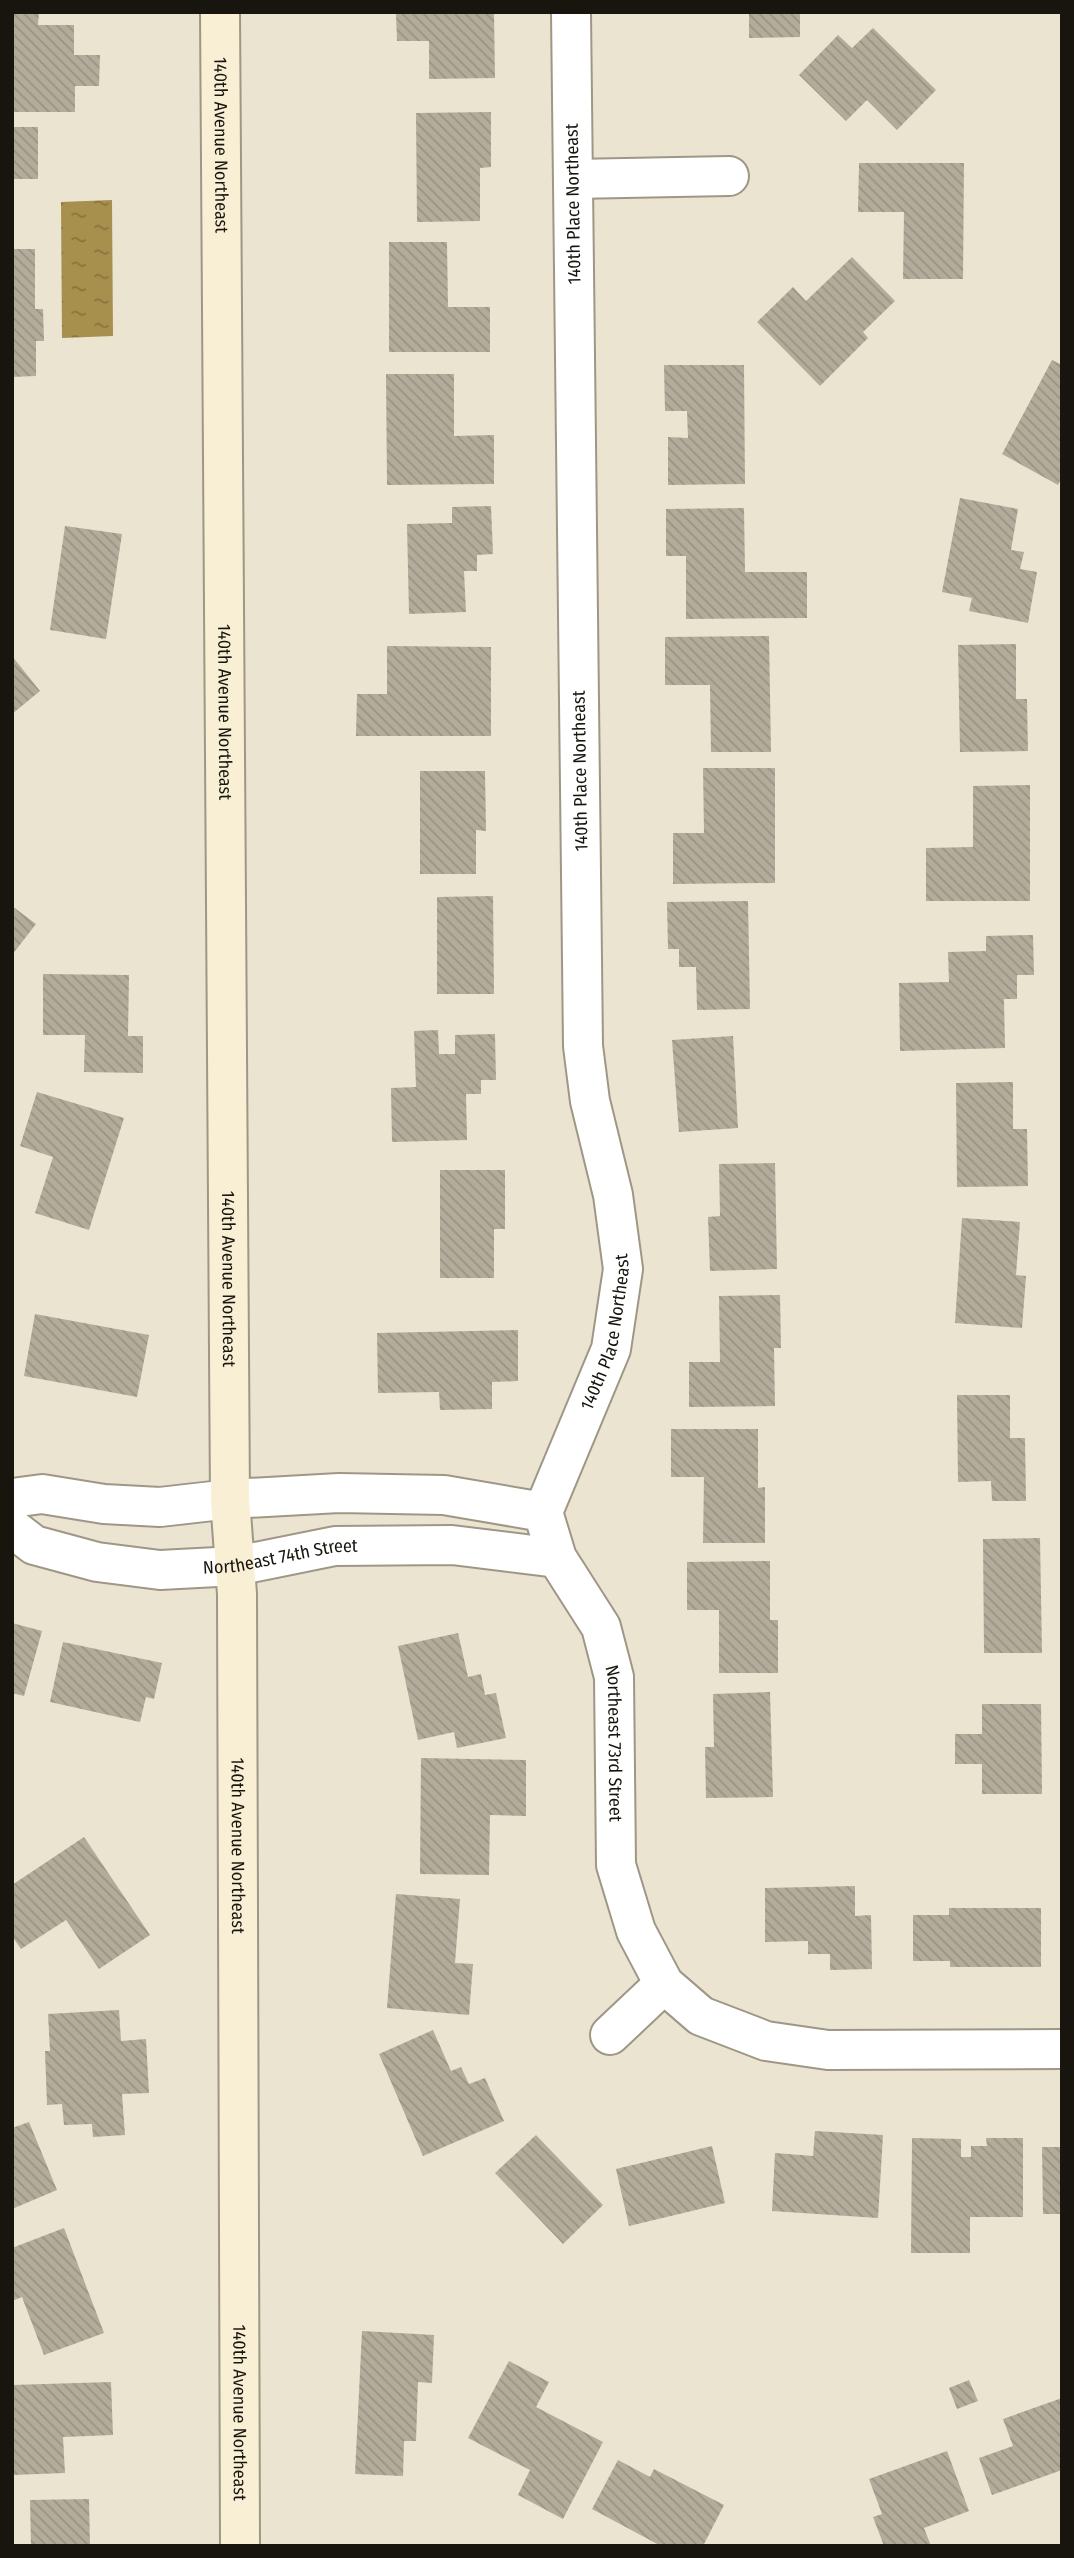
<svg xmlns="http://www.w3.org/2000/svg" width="1074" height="2558" font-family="'Fira Sans Condensed',sans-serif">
	<defs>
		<pattern id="water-ripples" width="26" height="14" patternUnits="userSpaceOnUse" patternTransform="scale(1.75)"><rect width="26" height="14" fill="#a78f4d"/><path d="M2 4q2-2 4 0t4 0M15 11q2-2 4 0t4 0" fill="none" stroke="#87743e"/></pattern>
		<pattern id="building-back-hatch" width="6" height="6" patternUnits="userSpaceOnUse" patternTransform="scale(1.75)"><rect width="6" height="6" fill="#b3ac9a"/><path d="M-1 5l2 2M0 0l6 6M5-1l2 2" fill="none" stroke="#999384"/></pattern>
	</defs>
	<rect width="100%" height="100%" fill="#ebe4d1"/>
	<!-- water -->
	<path fill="url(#water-ripples)" d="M112,200L113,336L62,338L61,202Z"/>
	<!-- building -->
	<path fill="url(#building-back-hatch)" d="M12,12H39L38,25H74V55H100L99,86H75V112H12Z
		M396,12H494L495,78L429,79V41H397Z
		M749,12H800V37L749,38Z
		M873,28L936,90L897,130L867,100L846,121L799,75L838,35L852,48Z
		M491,112V167L480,168V221L417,222L416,113Z
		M12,127H38V179H12Z
		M859,163H964L963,279H903L904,212H858Z
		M389,242H447L448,307H490V352H389Z
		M12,249H35V309H43L44,341H36V376L12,377Z
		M852,257L895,301L863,332L868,338L820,386L757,322L793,287L806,301Z
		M1052,360L1062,365V477L1058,485L1002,454Z
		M664,365H744L745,484L668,485V437L688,438L687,411H665Z
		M386,374H454V436L494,435V484L387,485Z
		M960,498L1018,509L1011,550L1024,552L1020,569L1037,572L1028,623L969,611L972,598L942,592Z
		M491,506L493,554L477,555V571H464L466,612L409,614L407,524L452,523V507Z
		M744,508L745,572H807V618L686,619V556H666V509Z
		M65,526L122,534L106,639L50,630Z
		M769,636L771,752H711L710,685H665V637Z
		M1016,644V699H1027L1028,751L960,752L958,645Z
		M387,646L491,647V736H356L357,694H387Z
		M12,656L40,691L12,714Z
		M703,768H775V883L673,884V833H704Z
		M420,771H485L486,831L476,830V874H420Z
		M1030,785V901H926V848L973,847V786Z
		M493,896L494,994H437V897Z
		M748,901L750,1009L697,1010L696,967H679V949H668L667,902Z
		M12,906L36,924L12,955Z
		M1033,935L1034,975H1017V999H1004L1005,1048L900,1051L899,983L949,982L948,952L986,951V936Z
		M43,974L129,975L128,1036H143V1073L84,1072L85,1035H43Z
		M438,1030L439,1054H455V1035L495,1034L496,1080H481V1094H466L467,1140L392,1142L391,1088L416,1087L414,1031Z
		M733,1036L738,1128L679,1132L672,1040Z
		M1013,1082V1129H1027L1028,1186L957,1187L956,1083Z
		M37,1092L124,1118L89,1230L35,1213L53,1157L20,1146Z
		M775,1163L777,1269L710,1271L708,1217L720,1216L719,1164Z
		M440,1170H505V1229H494V1278H440Z
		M962,1218L1020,1222L1016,1275L1026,1276L1022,1328L955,1323Z
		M780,1295L781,1348H774L775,1406L689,1407V1362H720L719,1296Z
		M35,1314L149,1335L137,1397L24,1376Z
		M518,1330V1381L492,1382V1409L440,1410L439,1392L378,1393L377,1333Z
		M957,1395H1010V1438H1025L1026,1501H992L991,1481L958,1482Z
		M671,1429H758V1488L765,1487V1543H703L704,1477H671Z
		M1040,1538L1042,1653H984L983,1539Z
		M770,1561V1620H778V1673H719V1610H687V1562Z
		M12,1623L42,1631L24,1696L12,1693Z
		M458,1633L468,1677L481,1674L485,1695L496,1693L506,1738L457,1748L454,1732L418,1740L398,1646Z
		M63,1642L162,1663L154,1699L146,1697L140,1722L50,1702Z
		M770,1692L773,1797L706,1798L705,1747H714L713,1694Z
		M982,1704H1041L1042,1794H982V1764H955V1734H982Z
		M421,1758L526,1760V1816L490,1815L489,1875L420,1874Z
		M84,1837L150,1935L99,1969L66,1920L21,1949L12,1936V1885Z
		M855,1886V1916L871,1915L872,1969L830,1970V1954H808V1941L765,1942V1888Z
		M396,1894L460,1899L455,1963L473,1964L469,2015L387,2008Z
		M949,1908H1041V1967H950V1961H913V1915H949Z
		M119,2010L121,2041L146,2039L149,2093L122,2094L125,2135L93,2137L92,2124L64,2125L62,2104L47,2105L45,2051H50L48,2014Z
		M433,2030L451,2071L461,2067L469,2084L485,2078L504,2121L423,2156L379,2054Z
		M29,2122L57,2190L12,2209V2128Z
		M815,2131L883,2135L878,2218L772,2211L775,2153L813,2156Z
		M536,2135L603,2205L563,2244L495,2173Z
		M912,2138L961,2139V2157H971V2146H987L986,2138H1023V2217H970V2253H911Z
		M712,2146L725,2203L629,2226L616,2169Z
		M1042,2147H1062V2214H1043Z
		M64,2228L104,2333L44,2355L22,2297L12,2301V2248Z
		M362,2331L434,2335L432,2383L418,2382L416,2441H404L403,2476L355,2474Z
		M509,2361L549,2382L536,2407L603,2442L563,2519L518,2495L530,2470L468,2438Z
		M969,2380L978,2401L957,2409L949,2388Z
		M111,2382L113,2435L63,2437L65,2473L12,2475V2385Z
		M1062,2398V2470L992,2495L979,2458L1013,2446L1003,2419Z
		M947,2451L969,2511L924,2528L931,2546H884L873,2517L882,2514L869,2479Z
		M618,2460L650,2477L654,2469L724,2505L703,2546H661L592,2509Z
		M89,2499L90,2546H31L30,2500Z"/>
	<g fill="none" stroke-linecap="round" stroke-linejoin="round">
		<!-- minor casing -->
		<g stroke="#9e9786" stroke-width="42">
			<g id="minor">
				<path d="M573,179L729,176"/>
				<path d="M12,1498L42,1494L104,1504L160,1507L230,1499L339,1493L444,1495L543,1512"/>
				<path id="s1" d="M543,1512L611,1349L623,1269L613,1195L590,1101L583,1046L571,12"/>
				<path id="s2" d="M543,1512L557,1558L601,1627L614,1677L616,1865L636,1931L664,1984L701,2016L766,2041L828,2050L1062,2049"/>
				<path id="s3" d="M12,1528L34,1545L97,1562L160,1570L236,1566L335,1546L452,1545L557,1558"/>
				<path d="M610,2035L664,1984"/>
			</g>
		</g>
		<!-- secondary casing -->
		<g stroke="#9e9786" stroke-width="42">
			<g id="secondary">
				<path id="s4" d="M220,12L230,1499L237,1594L240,2546"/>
			</g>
		</g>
		<!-- minor -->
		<use href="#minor" stroke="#fff" stroke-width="38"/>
		<!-- secondary -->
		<use href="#secondary" stroke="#f9efd4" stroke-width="38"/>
	</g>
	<g text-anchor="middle" stroke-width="5" stroke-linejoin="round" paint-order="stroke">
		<!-- street labels -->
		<g font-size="18" fill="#18150f" stroke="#fff">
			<text dy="6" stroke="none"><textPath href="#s4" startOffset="133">140th Avenue Northeast</textPath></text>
			<text transform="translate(573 204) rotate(-91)" y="6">140th Place Northeast</text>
			<text dy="6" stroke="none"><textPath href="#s4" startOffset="700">140th Avenue Northeast</textPath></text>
			<text transform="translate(580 771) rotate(-91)" y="6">140th Place Northeast</text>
			<text dy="6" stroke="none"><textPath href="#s4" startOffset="1267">140th Avenue Northeast</textPath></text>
			<text dy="6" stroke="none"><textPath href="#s1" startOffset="192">140th Place Northeast</textPath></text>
			<text dy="6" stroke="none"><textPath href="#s3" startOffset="278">Northeast 74th Street</textPath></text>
			<text dy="6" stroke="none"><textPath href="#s2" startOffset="248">Northeast 73rd Street</textPath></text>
			<text dy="6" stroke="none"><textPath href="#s4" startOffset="1834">140th Avenue Northeast</textPath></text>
			<text dy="6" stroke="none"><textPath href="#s4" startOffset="2401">140th Avenue Northeast</textPath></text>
		</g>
	</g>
	<!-- border -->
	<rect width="1074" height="2558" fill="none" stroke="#18150f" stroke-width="28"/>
</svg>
